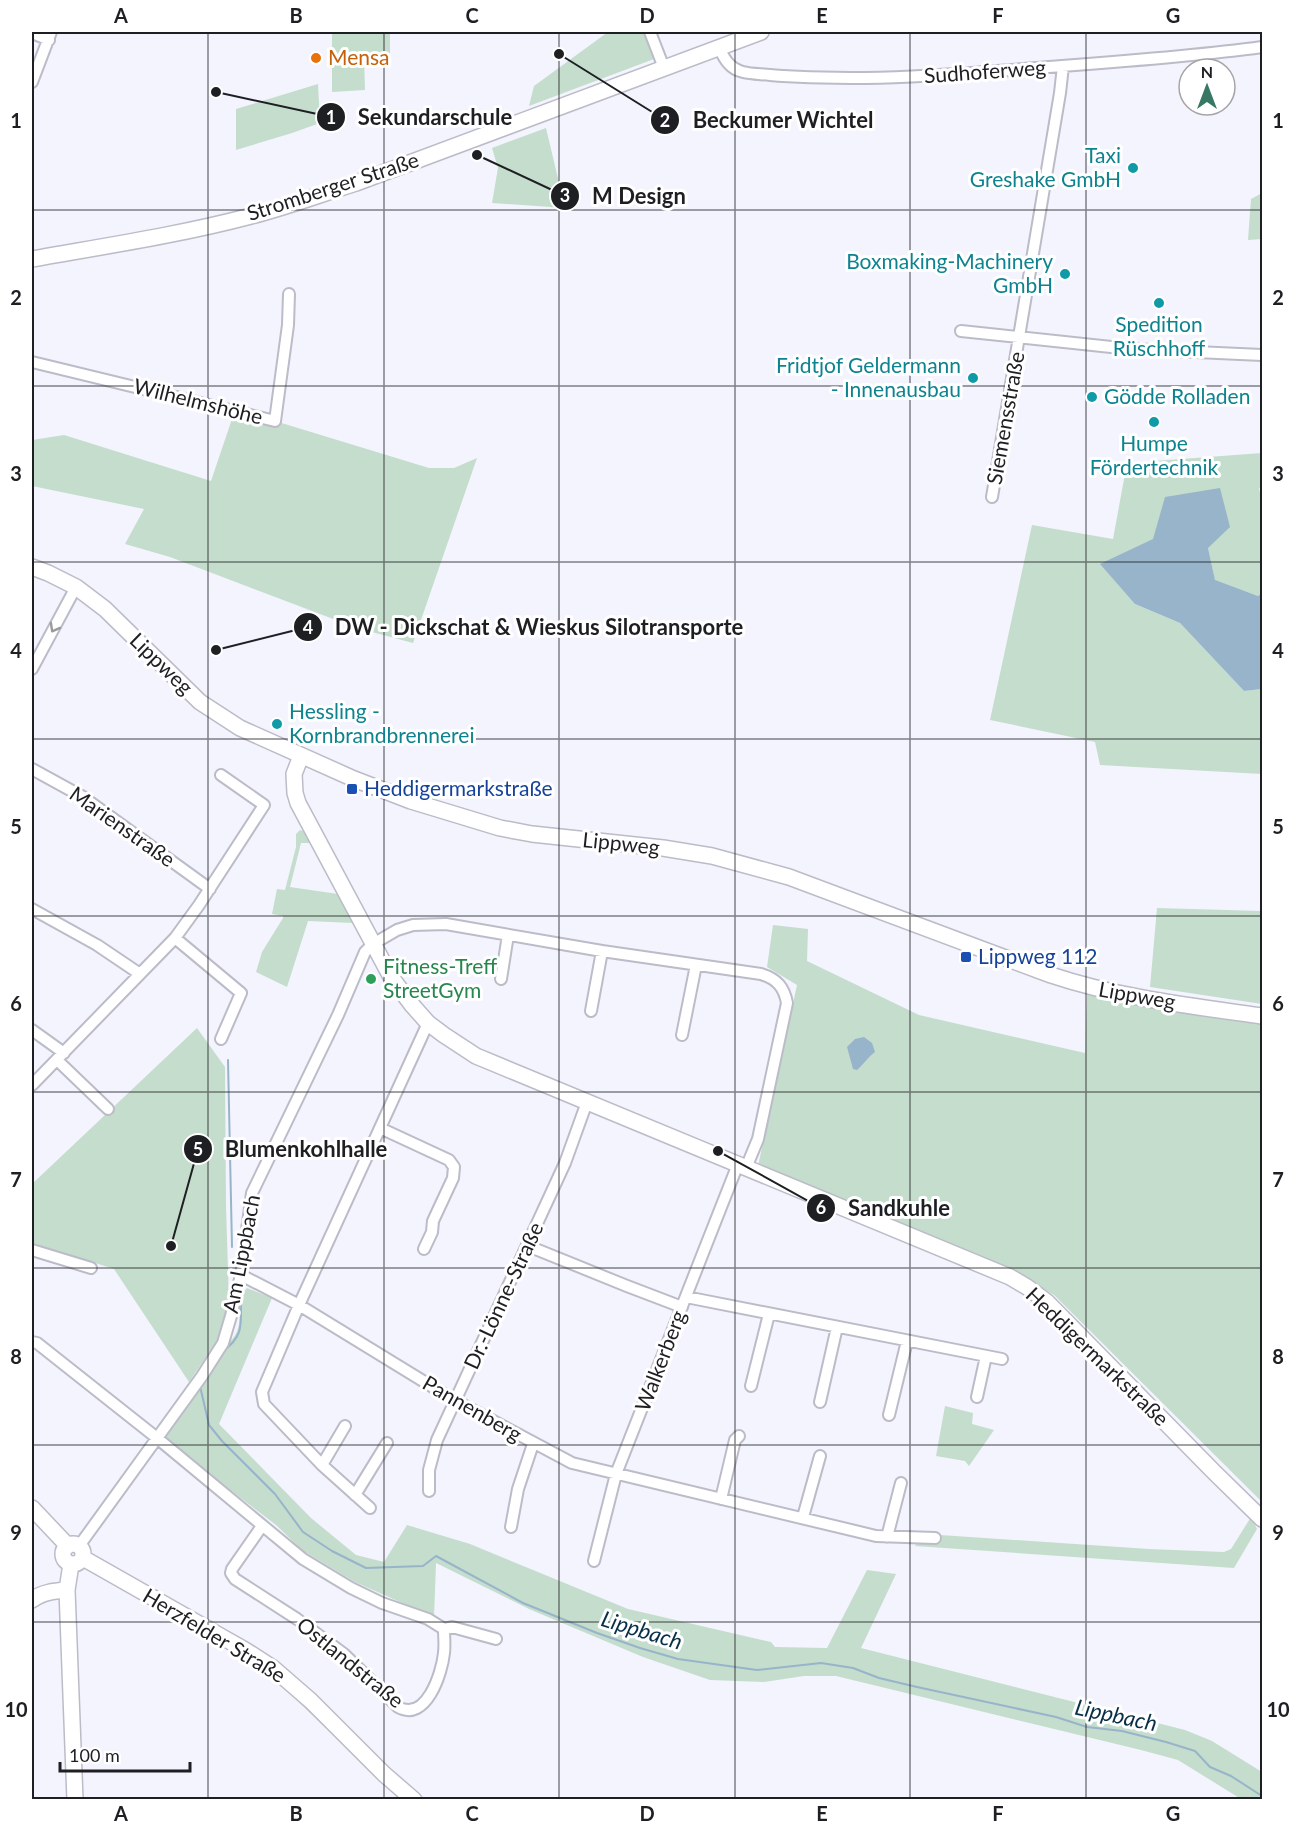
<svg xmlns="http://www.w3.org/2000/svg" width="1294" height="1831" font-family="Lato,sans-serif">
	<rect width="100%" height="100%" fill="#f3f4fe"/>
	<!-- green -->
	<path fill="#c5ddcc" d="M332,32H390V55L364,56L365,90L332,92Z
		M608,32H646L654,59L529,106L534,86Z
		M318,84L320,123L292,133L236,150V109Z
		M546,128L565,208L492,203L498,168L492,148Z
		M1262,193V239L1248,240L1251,199Z
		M233,416L275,421L429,468H454L477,458L413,643L357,628L170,557L125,544L144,509L32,486V440L64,435L211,481Z
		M1262,453V488H1259L1262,501V593L1258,596L1215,581L1208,548L1153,539L1135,604L1180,623L1244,691L1262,689V774L1100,765L1095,742L990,720L1032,525L1113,539L1127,463Z
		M300,830L303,831L314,843H301L290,887L338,894L353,923L308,921L287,987L256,972L262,952L283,918V916L272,914L277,889L285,890L296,847V834Z
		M1262,880V1004L1150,987L1157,908L1261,911Z
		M773,925L808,929L807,961L919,1015L1085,1053L1087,993L1262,1024V1502L1054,1295L1024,1277L758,1166L797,985L767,967Z
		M197,1028L225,1067L226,1205L229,1305L224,1326L216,1342L189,1382L114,1269L32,1243V1184Z
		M247,1288L272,1298L219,1424L311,1518L356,1555L384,1562L407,1525L470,1544L628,1609L771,1642L775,1647L827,1648L867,1570L896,1574L861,1648L1185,1730L1212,1741L1262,1772V1799H1241L1178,1760L1141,1750L836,1676H804L764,1682L710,1680L643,1657L529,1609L436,1563L434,1617L355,1582L302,1550L276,1525L165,1440L169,1431L225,1346C250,1328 232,1305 247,1288Z
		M945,1406L973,1413L972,1424L994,1430L969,1466L965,1461L936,1456Z
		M1251,1517L1257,1529L1234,1568L915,1546L922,1535H940L1149,1549L1224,1552L1231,1549Z
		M258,1662L409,1799H395L396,1796L283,1687L257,1666Z"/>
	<!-- water -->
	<path fill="#97b4ca" d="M1220,488L1230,527L1208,548L1215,580L1258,596L1262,593V689L1244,691L1180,623L1135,604L1100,564L1153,539L1165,497Z
		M864,1037L872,1043L875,1052C868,1057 864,1064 857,1070L853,1069L847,1047L855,1039Z"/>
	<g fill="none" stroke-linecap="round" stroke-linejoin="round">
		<!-- stream -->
		<path stroke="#97b4ca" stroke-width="2" d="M228,1060L232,1247
			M223,1351C246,1335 240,1321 241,1296
			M200,1386L209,1425L222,1441L275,1494L303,1532L332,1551L366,1568L423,1566L436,1556L523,1603L597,1633L640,1648L678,1659L757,1670L821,1663L853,1668L879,1678L917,1687L1056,1717L1087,1727L1122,1731L1166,1742L1195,1751L1210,1767L1231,1776L1262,1796"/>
		<!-- street casing -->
		<g stroke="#bbbcc8" stroke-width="14">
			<path id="street" d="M650,32L664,68
				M32,33L49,40
				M719,47C724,59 730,69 743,72C751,74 761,74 770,75C802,78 834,78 866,78C932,77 997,71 1062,66C1129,61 1196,56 1262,47
				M32,82L51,32
				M961,331L1130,349L1262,355
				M32,362L275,421L288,325L289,294
				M992,497L1060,93L1063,66
				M32,669L76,587
				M32,769L83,797L210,889
				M32,909L97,945L140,974
				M175,938L241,993L221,1039
				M501,979L508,935
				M591,1011L602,951
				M32,1030L64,1053
				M682,1035L696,965
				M57,1060L108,1109
				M32,1085L175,938L199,905L264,805L221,775
				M380,1128L449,1160L454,1167L453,1178L433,1221L432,1232L424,1249
				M528,1246L627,1286L682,1307
				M32,1250L91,1268
				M241,1275L299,1305L454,1400L572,1463L876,1536L935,1538
				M686,1297L1002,1359
				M32,1342L37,1343L157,1438L303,1559L351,1588L382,1603L428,1619L444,1629C444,1637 445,1645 444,1653C442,1673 426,1723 398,1707L344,1654L297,1619L235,1579L231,1573L232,1569L262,1526
				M751,1386L769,1314
				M977,1397L986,1356
				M820,1402L837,1327
				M889,1415L907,1341
				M322,1465L345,1426
				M429,1491V1470L437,1440L565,1163L587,1102
				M355,1495L387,1443
				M721,1499L735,1440L739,1436
				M370,1508L322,1465L264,1404L262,1392L299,1305L428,1023
				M803,1517L820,1456
				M511,1527L518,1489L533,1444
				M887,1537L901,1483
				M79,1546L202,1376L223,1343L231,1316L241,1275L252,1193L338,1015L365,952L373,944L397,930L413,925L446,924L602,951L761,974C777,979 784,987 787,1003L758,1139L746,1168
				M594,1561L616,1474L738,1164
				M444,1629L452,1627L496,1639"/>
		</g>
		<!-- secondary casing -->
		<g stroke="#bbbcc8" stroke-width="18">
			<path id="secondary" d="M32,259C105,246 179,235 251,216C287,207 321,194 356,183L761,32
				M32,567L48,573L76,587L105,609L200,702L240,728L354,779L411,801L500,828L532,834L663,848L712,856L789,877L1051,975C1120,998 1191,1006 1262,1016
				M301,756L294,774L295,793L298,803L391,977L412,1005L428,1023L444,1035L476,1056L1010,1277L1027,1287L1047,1302L1214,1472L1262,1519
				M32,1508L68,1546
				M63 1554a10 10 0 1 1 20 0a10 10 0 1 1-20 0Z
				M83,1558L245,1650L273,1668L311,1701L384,1774L414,1800
				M71,1564L67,1590L75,1800
				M32,1600C42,1592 55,1591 67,1590"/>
		</g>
		<!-- street -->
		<use href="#street" stroke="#fff" stroke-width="10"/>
		<!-- secondary -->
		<use href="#secondary" stroke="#fff" stroke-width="15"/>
	</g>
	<!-- one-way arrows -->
	<defs><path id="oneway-chevron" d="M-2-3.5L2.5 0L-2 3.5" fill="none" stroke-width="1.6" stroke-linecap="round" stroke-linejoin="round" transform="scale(1.5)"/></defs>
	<use stroke="#9a9a9c" href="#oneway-chevron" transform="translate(54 628) rotate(119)"/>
	<!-- grid -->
	<path fill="none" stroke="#1e1f23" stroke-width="1.5" stroke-opacity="0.55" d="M208,32V1800M384,32V1800M559,32V1800M735,32V1800M910,32V1800M1086,32V1800M32,210H1262M32,386H1262M32,562H1262M32,739H1262M32,916H1262M32,1092H1262M32,1268H1262M32,1445H1262M32,1622H1262"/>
	<!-- markers -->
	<circle fill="#e8710a" stroke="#fff" stroke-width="2" cx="316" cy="58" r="6"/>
	<g fill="#0f9aa8" stroke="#fff" stroke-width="2">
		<circle cx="1133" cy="168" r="6"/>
		<circle cx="1065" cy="274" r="6"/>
		<circle cx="1159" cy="303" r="6"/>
		<circle cx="973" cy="378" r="6"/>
		<circle cx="1092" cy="397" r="6"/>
		<circle cx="1154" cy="422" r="6"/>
		<circle cx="277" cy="724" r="6"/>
	</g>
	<g fill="#1a4fb4" stroke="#fff" stroke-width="2">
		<rect x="346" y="783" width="12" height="12" rx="3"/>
		<rect x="960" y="951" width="12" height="12" rx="3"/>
	</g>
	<circle fill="#2e9e5b" stroke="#fff" stroke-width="2" cx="371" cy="979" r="6"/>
	<g text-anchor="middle" stroke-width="6" stroke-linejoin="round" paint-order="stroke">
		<!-- food labels -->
		<g font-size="21" fill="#c56008" stroke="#fff" text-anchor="start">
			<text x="328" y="65">Mensa</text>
		</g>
		<!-- street labels -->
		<g font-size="21" fill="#1e1f23" stroke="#fff">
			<text transform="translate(985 72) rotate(-4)" y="7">Sudhoferweg</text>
			<text transform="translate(333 187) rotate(-18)" y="7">Stromberger Straße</text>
			<text transform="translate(198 402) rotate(14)" y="7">Wilhelmshöhe</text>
			<text transform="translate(1006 418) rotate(-80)" y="7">Siemensstraße</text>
			<text transform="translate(161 664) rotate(44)" y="7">Lippweg</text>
			<text transform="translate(122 827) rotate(35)" y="7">Marienstraße</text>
			<text transform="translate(621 844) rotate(6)" y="7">Lippweg</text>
			<text transform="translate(1137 996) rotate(10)" y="7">Lippweg</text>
			<text transform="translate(242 1254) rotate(-79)" y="7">Am Lippbach</text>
			<text transform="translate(504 1296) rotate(-65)" y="7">Dr.-Lönne-Straße</text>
			<text transform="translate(1097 1357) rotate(44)" y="7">Heddigermarkstraße</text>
			<text transform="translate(661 1361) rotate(-69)" y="7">Walkerberg</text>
			<text transform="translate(472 1409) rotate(30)" y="7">Pannenberg</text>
			<text transform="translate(214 1636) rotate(31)" y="7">Herzfelder Straße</text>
			<text transform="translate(350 1663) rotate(39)" y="7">Ostlandstraße</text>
		</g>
		<!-- culture labels -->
		<g font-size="21" fill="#0d838f" stroke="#fff" text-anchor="end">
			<text x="1121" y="163">Taxi<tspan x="1121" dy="24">Greshake GmbH</tspan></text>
			<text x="1053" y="269">Boxmaking-Machinery<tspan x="1053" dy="24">GmbH</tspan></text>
			<text x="1159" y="332" text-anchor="middle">Spedition<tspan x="1159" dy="24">Rüschhoff</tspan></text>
			<text x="961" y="373">Fridtjof Geldermann<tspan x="961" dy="24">- Innenausbau</tspan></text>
			<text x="1104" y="404" text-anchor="start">Gödde Rolladen</text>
			<text x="1154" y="451" text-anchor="middle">Humpe<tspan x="1154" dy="24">Fördertechnik</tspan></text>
			<text x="289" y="719" text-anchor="start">Hessling -<tspan x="289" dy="24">Kornbrandbrennerei</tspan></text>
		</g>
		<!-- transit labels -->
		<g font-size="21" fill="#164399" stroke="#fff" text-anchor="start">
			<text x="364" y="796">Heddigermarkstraße</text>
			<text x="978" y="964">Lippweg 112</text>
		</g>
		<!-- leisure labels -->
		<g font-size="21" fill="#27864d" stroke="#fff" text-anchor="start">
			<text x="383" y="974">Fitness-Treff<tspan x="383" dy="24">StreetGym</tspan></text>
		</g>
		<!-- water labels -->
		<g font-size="22" font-style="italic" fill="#072f47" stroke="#fff">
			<text transform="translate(642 1630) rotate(17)" y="8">Lippbach</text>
			<text transform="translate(1116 1715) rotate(12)" y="8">Lippbach</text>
		</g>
	</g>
	<!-- callouts -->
	<path fill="none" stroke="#1e1f23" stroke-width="2" d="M216 92L331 117M559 54L665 120M477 155L565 196M216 650L308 627M171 1246L198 1149M718 1151L821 1208"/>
	<g fill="#1e1f23" stroke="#fff" stroke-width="2">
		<circle cx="216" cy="92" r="6"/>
		<circle cx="559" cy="54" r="6"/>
		<circle cx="477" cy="155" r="6"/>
		<circle cx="216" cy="650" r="6"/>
		<circle cx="171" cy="1246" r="6"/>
		<circle cx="718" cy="1151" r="6"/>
		<circle cx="331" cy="117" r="15"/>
		<circle cx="665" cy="120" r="15"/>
		<circle cx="565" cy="196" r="15"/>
		<circle cx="308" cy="627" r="15"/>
		<circle cx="198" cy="1149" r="15"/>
		<circle cx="821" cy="1208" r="15"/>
	</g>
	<g font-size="18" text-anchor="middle" font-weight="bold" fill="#fff">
		<text x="331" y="124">1</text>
		<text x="665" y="127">2</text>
		<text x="565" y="202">3</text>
		<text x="308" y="634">4</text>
		<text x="198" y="1156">5</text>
		<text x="821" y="1214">6</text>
	</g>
	<g font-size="22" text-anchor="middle" font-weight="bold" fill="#1e1f23" stroke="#fff" stroke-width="6" stroke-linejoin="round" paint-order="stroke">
		<text x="435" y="125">Sekundarschule</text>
		<text x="783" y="128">Beckumer Wichtel</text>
		<text x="639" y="204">M Design</text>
		<text x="539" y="635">DW - Dickschat &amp; Wieskus Silotransporte</text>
		<text x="306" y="1157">Blumenkohlhalle</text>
		<text x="899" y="1216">Sandkuhle</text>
	</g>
	<!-- border -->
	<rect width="1294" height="1831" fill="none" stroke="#ffffff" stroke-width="66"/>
	<!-- north arrow -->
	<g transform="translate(1207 87)"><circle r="28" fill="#ffffff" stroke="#a5a5a7" stroke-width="1.5"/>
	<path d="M0-4.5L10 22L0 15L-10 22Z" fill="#387764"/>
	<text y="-9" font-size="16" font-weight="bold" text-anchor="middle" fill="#1e1f23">N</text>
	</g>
	<!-- scale -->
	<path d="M60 1762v9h130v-9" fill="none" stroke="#1e1f23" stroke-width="3"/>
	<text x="69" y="1762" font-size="18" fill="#1e1f23" stroke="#ffffff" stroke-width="4.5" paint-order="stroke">100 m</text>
	<rect x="33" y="33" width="1228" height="1765" fill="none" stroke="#1e1f23" stroke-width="2"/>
	<g font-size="20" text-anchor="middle" font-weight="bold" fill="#1e1f23">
		<text x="121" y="23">A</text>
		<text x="296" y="23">B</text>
		<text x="472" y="23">C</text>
		<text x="647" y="23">D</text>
		<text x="822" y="23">E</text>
		<text x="998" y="23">F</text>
		<text x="1173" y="23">G</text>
		<text x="16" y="128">1</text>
		<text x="1278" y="128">1</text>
		<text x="16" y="305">2</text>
		<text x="1278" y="305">2</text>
		<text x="16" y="481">3</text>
		<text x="1278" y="481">3</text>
		<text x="16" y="658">4</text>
		<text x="1278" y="658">4</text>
		<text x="16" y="834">5</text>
		<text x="1278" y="834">5</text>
		<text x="16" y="1011">6</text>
		<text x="1278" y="1011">6</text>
		<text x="16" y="1187">7</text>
		<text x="1278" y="1187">7</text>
		<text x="16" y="1364">8</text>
		<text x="1278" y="1364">8</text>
		<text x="16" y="1540">9</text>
		<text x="1278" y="1540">9</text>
		<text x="16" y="1717">10</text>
		<text x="1278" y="1717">10</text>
		<text x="121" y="1821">A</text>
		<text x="296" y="1821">B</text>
		<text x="472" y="1821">C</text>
		<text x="647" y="1821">D</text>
		<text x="822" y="1821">E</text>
		<text x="998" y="1821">F</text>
		<text x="1173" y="1821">G</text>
	</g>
</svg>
